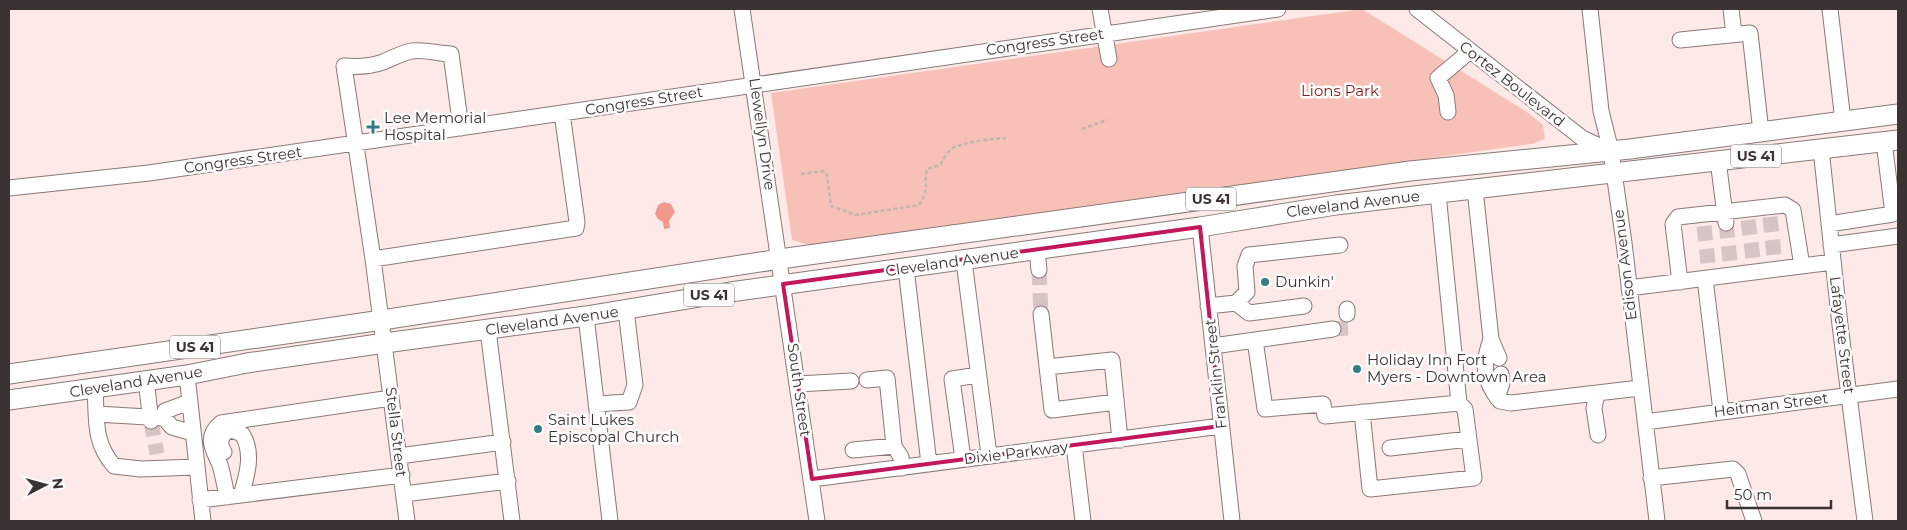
<svg xmlns="http://www.w3.org/2000/svg" width="1907" height="530" font-family="Montserrat,sans-serif">
	<rect width="100%" height="100%" fill="#fdeae8"/>
	<!-- green -->
	<path fill="#f8c1b8" d="M1362,9L1527,112L1543,125L1545,139L1532,144L809,245L792,240L771,93Z"/>
	<!-- water -->
	<path fill="#f2988c" d="M664,202L671,204L675,212L669,221L670,228L664,229L663,222L658,219L655,214L658,205Z"/>
	<g fill="none" stroke-linecap="round" stroke-linejoin="round">
		<!-- minor-tunnel -->
		<path stroke="#d6c5c4" stroke-width="15" stroke-dasharray="15 8" stroke-linecap="butt" d="M1770,217L1774,255
			M1748,220L1753,258
			M1726,223L1730,261
			M1704,226L1708,263
			M1039,270L1041,314
			M1333,329L1348,328L1347,314
			M151,421L157,454"/>
		<!-- minor casing -->
		<g stroke="#8a7977" stroke-width="17">
			<path id="minor" d="M742,9L817,521
				M1100,9L1109,59
				M1417,9L1582,138L1610,151
				M1590,9L1601,111L1611,151L1624,243L1657,521
				M1731,9L1734,34
				M1830,9L1843,121
				M1680,40L1750,33L1761,132
				M1448,112L1446,95L1438,78L1470,51
				M1821,149L1840,325L1865,521
				M1718,160L1726,223
				M9,188L149,173L1278,9
				M1475,189L1491,339L1499,358
				M1829,224L1893,214L1884,142
				M1200,227L1232,521
				M1831,245L1898,236
				M1037,250L1039,270
				M373,259L576,228L577,222L562,113
				M964,261L989,455
				M906,268L929,464
				M1705,279L1721,411
				M1680,282L1673,224L1678,217L1785,205L1793,210L1802,266
				M1629,288L1833,262
				M1236,303L1249,313L1304,306
				M1208,306L1236,303L1247,292L1245,266L1249,255L1340,245
				M1347,309V314
				M1041,314L1052,410L1116,402
				M586,316L610,521
				M488,330L512,521
				M1491,339C1482,364 1483,381 1500,401L1511,403L1640,388
				M1255,340L1265,409L1323,404L1325,416L1459,403L1438,194
				M1213,346L1333,329
				M1047,367L1112,360L1120,440
				M187,375L203,521
				M146,380L151,421
				M867,380L887,378L894,446L901,457L902,468
				M798,384L851,381
				M95,388C97,419 93,442 114,466L141,469L197,467
				M1597,394L1594,408L1598,435
				M1497,398L1502,383L1501,374
				M596,404L629,402L635,385L626,310
				M1362,412L1370,489L1474,478L1465,409L1459,403
				M97,414L164,418L172,427L193,433
				M164,418L165,411L189,402
				M1645,422L1898,389
				M1074,445L1083,521
				M1390,448L1469,439
				M853,450L894,446
				M224,452C219,444 220,438 226,432L232,430L242,434C254,452 247,476 241,495
				M399,456L503,442
				M963,459L952,379L978,375
				M1651,478L1733,469L1738,474L1754,521
				M812,479L1221,426
				M404,494L508,481
				M227,497C225,486 223,475 220,465C213,449 204,437 221,423L391,398
				M200,500L402,475
				M407,521L373,259L344,66C356,67 372,66 383,62C393,58 401,53 412,51C426,49 437,54 451,54L461,128"/>
		</g>
		<!-- major casing -->
		<g stroke="#8a7977" stroke-width="21">
			<path id="major" d="M9,374L382,320L780,259L1410,171L1630,149L1898,114
				M9,400L187,375L247,363L385,343L586,316L730,292L1200,227L1336,205L1898,140"/>
		</g>
		<!-- path -->
		<path stroke="#c2b3b1" stroke-width="2.5" stroke-dasharray="4 2.5" stroke-linecap="butt" d="M1082,129L1107,120
			M801,174L823,171L827,175L831,206L856,215L919,205C931,187 923,186 927,169L940,165C944,159 948,149 955,147C971,141 990,139 1006,138"/>
		<!-- minor -->
		<use href="#minor" stroke="#fff" stroke-width="15"/>
		<!-- major -->
		<use href="#major" stroke="#fff" stroke-width="19"/>
	</g>
	<!-- marked area -->
	<path fill="none" stroke="#c2185b" stroke-width="4" stroke-linejoin="round" d="M1200,227L1221,426L812,479L783,284Z"/>
	<!-- markers -->
	<g fill="#357c87" stroke="#fcfcfc" stroke-width="2">
		<path d="M370.5 119.5h5v5h5v5h-5v5h-5v-5h-5v-5h5z"/>
		<circle cx="1265" cy="282" r="5"/>
		<circle cx="1357" cy="369" r="5"/>
		<circle cx="538" cy="429" r="5"/>
	</g>
	<g text-anchor="middle" stroke-width="5" stroke-linejoin="round" paint-order="stroke">
		<!-- shield labels -->
		<g fill="#fcfcfc" stroke="#746f6f" stroke-width="1">
			<rect x="1731" y="144.5" width="50" height="23" rx="4"/>
			<rect x="1186" y="187.5" width="50" height="23" rx="4"/>
			<rect x="684" y="283.5" width="50" height="23" rx="4"/>
			<rect x="170" y="335.5" width="50" height="23" rx="4"/>
		</g>
		<g font-size="14" font-weight="bold" fill="#3a3332">
			<text x="1756" y="161">US 41</text>
			<text x="1211" y="204">US 41</text>
			<text x="709" y="300">US 41</text>
			<text x="195" y="352">US 41</text>
		</g>
		<!-- street labels -->
		<g font-size="15" fill="#3a3332" stroke="#fcfcfc">
			<text transform="translate(1045 42) rotate(-8)" y="5">Congress Street</text>
			<text transform="translate(1512 84) rotate(38)" y="5">Cortez Boulevard</text>
			<text transform="translate(644 101) rotate(-9)" y="5">Congress Street</text>
			<text transform="translate(762 134) rotate(82)" y="5">Llewellyn Drive</text>
			<text transform="translate(243 160) rotate(-8)" y="5">Congress Street</text>
			<text transform="translate(1353 204) rotate(-7)" y="5">Cleveland Avenue</text>
			<text transform="translate(952 262) rotate(-8)" y="5">Cleveland Avenue</text>
			<text transform="translate(1625 265) rotate(-97)" y="5">Edison Avenue</text>
			<text transform="translate(552 321) rotate(-8)" y="5">Cleveland Avenue</text>
			<text transform="translate(1842 335) rotate(83)" y="5">Lafayette Street</text>
			<text transform="translate(1216 374) rotate(-96)" y="5">Franklin Street</text>
			<text transform="translate(136 382) rotate(-9)" y="5">Cleveland Avenue</text>
			<text transform="translate(799 390) rotate(82)" y="5">South Street</text>
			<text transform="translate(1771 405) rotate(-7)" y="5">Heitman Street</text>
			<text transform="translate(396 432) rotate(83)" y="5">Stella Street</text>
			<text transform="translate(1016 453) rotate(-7)" y="5">Dixie Parkway</text>
		</g>
		<!-- park labels -->
		<g font-size="15" fill="#851d18" stroke="#fcfcfc">
			<text x="1340" y="96">Lions Park</text>
		</g>
		<!-- poi labels -->
		<g font-size="15" fill="#3a3332" stroke="#fcfcfc" text-anchor="start">
			<text x="384" y="123">Lee Memorial<tspan x="384" dy="17">Hospital</tspan></text>
			<text x="1275" y="287">Dunkin'</text>
			<text x="1367" y="365">Holiday Inn Fort<tspan x="1367" dy="17">Myers - Downtown Area</tspan></text>
			<text x="548" y="425">Saint Lukes<tspan x="548" dy="17">Episcopal Church</tspan></text>
		</g>
	</g>
	<!-- border -->
	<rect width="1907" height="530" fill="none" stroke="#3a3332" stroke-width="20"/>
	<!-- north arrow -->
	<g transform="translate(45 485) rotate(84)" stroke="#fcfcfc" stroke-width="4" paint-order="stroke">
	<path d="M0-4L9 19L0 12L-9 19Z" fill="#3a3332"/>
	<text y="-8" font-size="14" font-weight="bold" text-anchor="middle" fill="#3a3332">N</text>
	</g>
	<!-- scale -->
	<path d="M1727 500v8h104v-8" fill="none" stroke="#3a3332" stroke-width="2.5"/>
	<text x="1734" y="500" font-size="15" fill="#3a3332" stroke="#fcfcfc" stroke-width="4" paint-order="stroke">50 m</text>
</svg>
